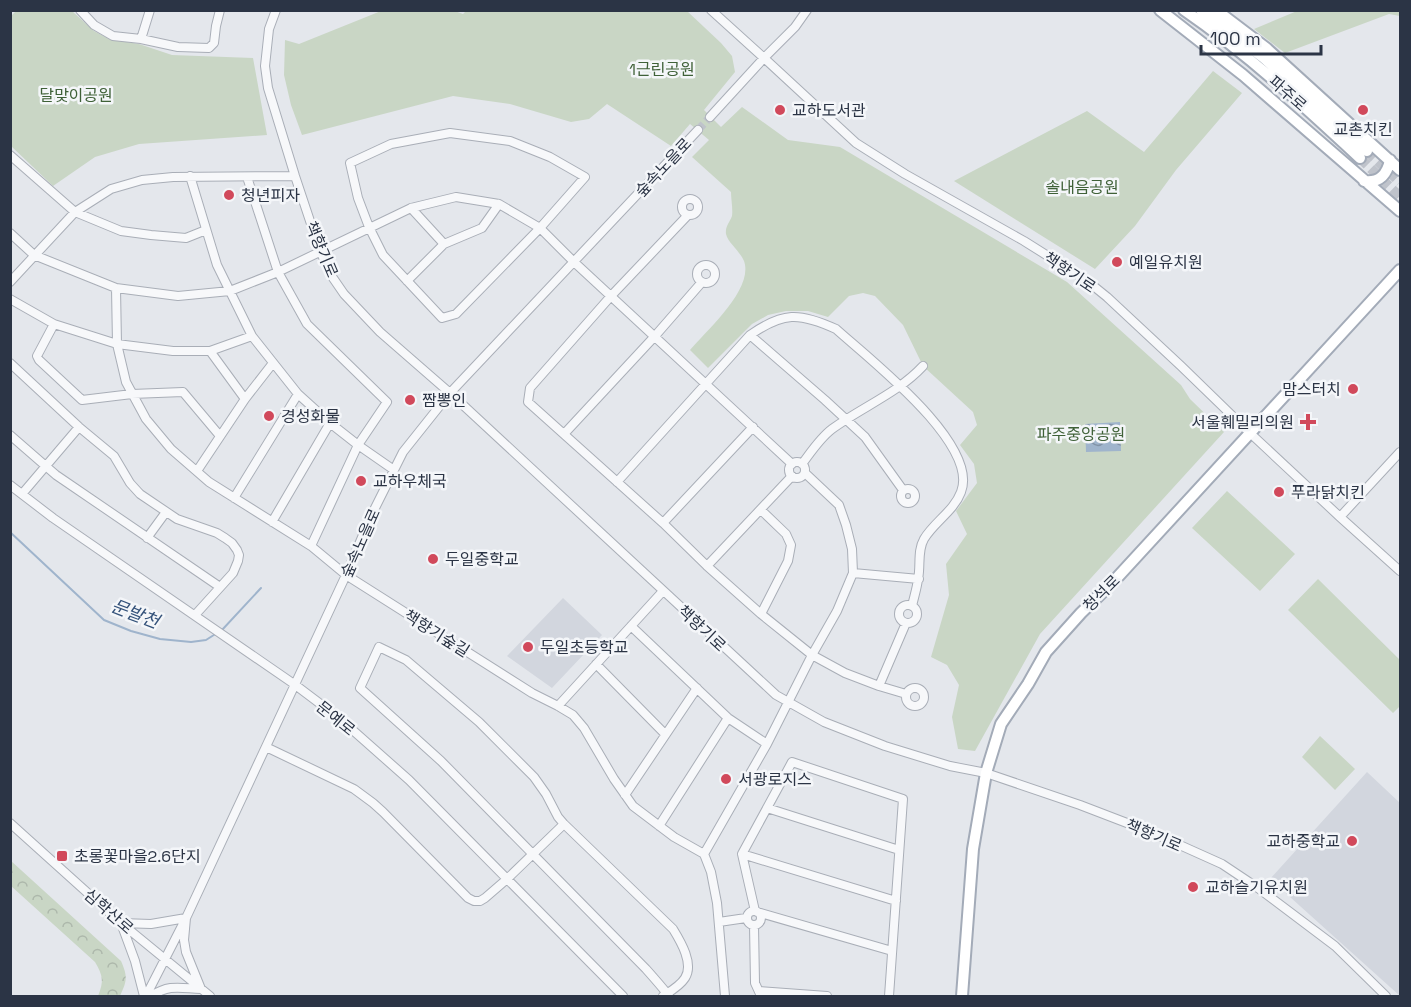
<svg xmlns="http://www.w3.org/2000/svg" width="1411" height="1007" font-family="'Space Grotesk','Noto Sans KR',sans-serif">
	<defs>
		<pattern id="forest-crowns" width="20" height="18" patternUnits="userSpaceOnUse" patternTransform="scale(1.5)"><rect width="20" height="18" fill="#c9d6c5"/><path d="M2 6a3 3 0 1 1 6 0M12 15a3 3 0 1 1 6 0" fill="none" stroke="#adb8ab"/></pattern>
		<pattern id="water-waves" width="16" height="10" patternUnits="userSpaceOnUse" patternTransform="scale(1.5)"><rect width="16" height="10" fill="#9fb4cc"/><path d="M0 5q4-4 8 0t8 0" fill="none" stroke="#8293a7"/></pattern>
	</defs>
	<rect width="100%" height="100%" fill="#e4e7ec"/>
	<!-- built -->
	<path fill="#d2d6de" d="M563,598L602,635L552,688L507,656Z
		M1367,772L1400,803V996L1270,879Z"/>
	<!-- green -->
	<path fill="#c9d6c5" d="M452,10L463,14L467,10L687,11L721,43L732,56L735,72L704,110L721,127L742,107L788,140L840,147L1067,282L1181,385L1190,399L1224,432L1040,634L975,751L958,749L952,717L959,685L947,665L931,657L949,595L946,564L967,534L956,511L977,483L974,464L960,445L977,425L973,412L923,366L903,325L875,296L863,293L849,296L828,317L808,311H786L768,315L752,324L708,368L690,350C707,330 754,289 744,261C740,251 728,243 726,234C725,226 730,222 732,216C733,209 731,199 731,192L692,157L709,140L690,124L671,146L607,104L589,119L571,122L510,104L453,96L302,135L291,105L284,75L285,40L299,44L381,11Z
		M16,11H72L94,31L109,39L139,44L172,55L253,58L267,135L139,144L95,157L53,186L11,146L10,17Z
		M1297,11H1400V16L1389,14L1285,53L1254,29Z
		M1213,71L1242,93L1176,170L1135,226L1095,269L954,181L1087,111L1144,152Z
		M1227,491L1295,554L1260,591L1192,528Z
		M1318,579L1400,660V706L1393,713L1288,610Z
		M1320,736L1355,769L1335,790L1302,757Z"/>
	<!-- forest -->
	<path fill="url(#forest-crowns)" d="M10,860L121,961C128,977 127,981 120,996H98C104,981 103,976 95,962L11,886Z"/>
	<!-- water -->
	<path fill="url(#water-waves)" d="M1120,422L1121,451L1086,452L1085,424Z"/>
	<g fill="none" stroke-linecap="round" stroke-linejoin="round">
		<!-- stream -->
		<path stroke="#9fb4cc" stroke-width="2" d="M10,532L104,620L131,631L160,639L191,642L206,640L217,633
			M222,630L261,588"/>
		<!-- minor-tunnel -->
		<path stroke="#bfc3cb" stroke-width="8" stroke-dasharray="8 4" stroke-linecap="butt" d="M698,130L710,117"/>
		<!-- major-tunnel -->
		<path stroke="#bfc3cb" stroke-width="10" stroke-dasharray="10 5" stroke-linecap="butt" d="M1367,151L1400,182
			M1360,158L1400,197"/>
		<!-- minor casing -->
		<g stroke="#a9aeb7" stroke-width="10">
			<path id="minor" d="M80,10L94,25L113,36L141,39L178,47L209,48L214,43L216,26L220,10
				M276,10L269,29L265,66L268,88L295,176L320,251L333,278L344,294L380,332L450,393L776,695L824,722L885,746L950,766L986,773L1080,805L1153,833L1222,864L1258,888L1335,946L1386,996
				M711,10L764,58L856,143L905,174L1024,241L1086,280L1107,297L1181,366L1250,433L1340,517L1400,571
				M141,39L150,10
				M710,117L764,58L795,27L807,10
				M450,133L510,141L550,157L585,177L540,228L456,314L442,318L383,255L369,227L358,198L350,163L391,144Z
				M10,155L75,212L121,231L151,235L186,238L206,230
				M190,176L217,265L252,336L298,394L330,423L358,445L311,546
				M247,177L278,272L307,324L387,402L358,445L394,470
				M682 207a8 8 0 1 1 16 0a8 8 0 1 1-16 0Z
				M411,208L444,244
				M688,215L611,296L530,388L528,402L663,523L707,566L761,614L812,655L845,673L879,686L906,694
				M10,233L34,255L116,288L178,296L230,291L278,272L411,208L456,197L499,204L540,228L574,262L792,464
				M697 274a9 9 0 1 1 18 0a9 9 0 1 1-18 0Z
				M407,281L444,244L482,228L499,204
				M10,282L75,212L111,189L142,180L173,177L295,176
				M116,288L117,344L126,382L146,419L171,449L209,482L311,546L346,575L532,693L558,706L573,715L584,728L614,779L633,806L674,837L704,854L711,872L717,903L725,996
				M10,299L54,324L117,344L173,351H210L252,336
				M54,324L37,356L39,360L82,400L132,394L183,392L220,436
				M750,335L825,400L865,437L903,490
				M210,351L245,399
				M10,363L79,427L114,456L130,483L140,494L177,519L217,533L225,538L232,543L237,550L239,555L238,561L233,573L195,615
				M564,434L655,336L702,282
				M10,435L56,475L220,587
				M789 470a8 8 0 1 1 16 0a8 8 0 1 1-16 0Z
				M802,464C811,452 820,438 832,429C862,407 898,393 923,366
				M197,471L245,399L273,363
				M617,482L750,335C783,312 799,312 836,329C868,358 980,444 961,492C954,511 934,522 924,539C917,551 921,566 918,579C917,588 914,597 912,606
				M10,485L53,518L294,684L339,718L409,780L623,996
				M901 496a7 7 0 1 1 14 0a7 7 0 1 1-14 0Z
				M22,494L79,427
				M234,498L298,394
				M761,510L786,534L791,545L788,561L761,614
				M1340,517L1400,452
				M272,522L330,423
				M663,523L753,427
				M147,538L166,512
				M707,566L792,476
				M853,573L919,579
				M899 614a9 9 0 1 1 18 0a9 9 0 1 1-18 0Z
				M631,626L728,718L767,744
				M596,664L665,734
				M879,686L906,623
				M906 697a9 9 0 1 1 18 0a9 9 0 1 1-18 0Z
				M558,706L663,591
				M266,747L354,789L373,803L383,812L468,898L474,901H480L485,898L507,879L564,824
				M625,795L697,688
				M767,808L899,850
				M10,823L121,923L210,996
				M659,826L728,718
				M704,854L767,744L812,655L837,611L853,573L852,549L846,525L839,505L805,473
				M742,854L896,901
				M747 918a7 7 0 1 1 14 0a7 7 0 1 1-14 0Z
				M755,911L742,854L792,762L903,799L889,996
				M757,912L892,951
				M719,922L746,918
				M754,925L755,983L761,996
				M759,991L827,996
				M144,996L135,961L121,923L151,924L186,918L184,940L186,952L201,989C179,988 170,984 151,996
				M146,996L186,918L346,575L371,516L403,452L450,393L698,130
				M663,996C671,991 680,986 685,978C694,964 681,942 673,929L564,824L558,817L546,794L534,777L479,722L406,660L379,647L360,688L441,761L646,969C654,978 662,987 669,996"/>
		</g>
		<!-- major casing -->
		<g stroke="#a3abb8" stroke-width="14">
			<path id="major" d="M1160,10L1243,75L1400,211
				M1184,10C1248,54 1304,106 1360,158
				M1201,10L1264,58L1367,151
				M1216,10L1266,48L1400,170
				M1364,181C1379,183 1387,175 1390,160
				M962,996L973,849L986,773L1001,724L1028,684L1046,652L1081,613L1114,581L1400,270"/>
		</g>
		<!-- minor -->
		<use href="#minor" stroke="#f7f8fa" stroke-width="8"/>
		<!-- major -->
		<use href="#major" stroke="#fff" stroke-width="10"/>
	</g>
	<!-- markers -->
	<g fill="#d1495b" stroke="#f4f6f9" stroke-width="2">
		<circle cx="780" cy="110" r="6"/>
		<circle cx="1363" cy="110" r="6"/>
		<circle cx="229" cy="195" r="6"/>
		<circle cx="1117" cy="262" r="6"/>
		<circle cx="1353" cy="389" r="6"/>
		<circle cx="410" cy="400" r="6"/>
		<circle cx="269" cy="416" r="6"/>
		<path d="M1305 413h6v6h6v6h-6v6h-6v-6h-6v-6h6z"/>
		<circle cx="361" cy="481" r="6"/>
		<circle cx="1279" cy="492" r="6"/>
		<circle cx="433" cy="559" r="6"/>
		<circle cx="528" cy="647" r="6"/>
		<circle cx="726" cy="779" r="6"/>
		<circle cx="1352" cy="841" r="6"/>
		<rect x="56" y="850" width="12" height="12" rx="3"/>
		<circle cx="1193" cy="887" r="6"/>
	</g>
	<g text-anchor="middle" stroke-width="5" stroke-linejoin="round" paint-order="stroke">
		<!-- park labels -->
		<g font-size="16" fill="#3f6138" stroke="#f4f6f9">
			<text x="662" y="75">1근린공원</text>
			<text x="76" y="101">달맞이공원</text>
			<text x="1082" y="193">솔내음공원</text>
			<text x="1081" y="440">파주중앙공원</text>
		</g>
		<!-- street labels -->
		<g font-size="16" fill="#2b3445" stroke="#f4f6f9">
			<text transform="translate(1288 93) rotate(41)" y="6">파주로</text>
			<text transform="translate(663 167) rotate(-47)" y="6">숲속노을로</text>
			<text transform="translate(322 249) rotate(67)" y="6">책향기로</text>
			<text transform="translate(1070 272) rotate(34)" y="6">책향기로</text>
			<text transform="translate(360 543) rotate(-66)" y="6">숲속노을로</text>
			<text transform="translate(1101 593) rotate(-45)" y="6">청석로</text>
			<text transform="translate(702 628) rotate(43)" y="6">책향기로</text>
			<text transform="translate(437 633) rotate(32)" y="6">책향기숲길</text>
			<text transform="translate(336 718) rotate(39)" y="6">문예로</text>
			<text transform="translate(1154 835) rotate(23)" y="6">책향기로</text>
			<text transform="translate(109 911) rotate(41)" y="6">심학산로</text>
		</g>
		<!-- poi labels -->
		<g font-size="16" fill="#2b3445" stroke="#f4f6f9" text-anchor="start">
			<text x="792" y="116">교하도서관</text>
			<text x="1363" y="135" text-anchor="middle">교촌치킨</text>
			<text x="241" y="201">청년피자</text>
			<text x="1129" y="268">예일유치원</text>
			<text x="1341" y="395" text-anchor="end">맘스터치</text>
			<text x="422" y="406">짬뽕인</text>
			<text x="281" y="422">경성화물</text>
			<text x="1294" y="428" text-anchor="end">서울훼밀리의원</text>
			<text x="373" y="487">교하우체국</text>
			<text x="1291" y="498">푸라닭치킨</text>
			<text x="445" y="565">두일중학교</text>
			<text x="540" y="653">두일초등학교</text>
			<text x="738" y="785">서광로지스</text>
			<text x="1340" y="847" text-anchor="end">교하중학교</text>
			<text x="74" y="862">초롱꽃마을2.6단지</text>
			<text x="1205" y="893">교하슬기유치원</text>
		</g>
		<!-- water labels -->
		<g font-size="18" font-style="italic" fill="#34527a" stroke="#f4f6f9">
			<text transform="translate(135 614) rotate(21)" y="6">문발천</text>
		</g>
	</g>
	<!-- border -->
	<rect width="1411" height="1007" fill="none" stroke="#2b3445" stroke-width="24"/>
	<!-- scale -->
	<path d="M1201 45v9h120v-9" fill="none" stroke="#2b3445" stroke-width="3"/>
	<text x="1210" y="45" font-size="18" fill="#2b3445" stroke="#f4f6f9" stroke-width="4.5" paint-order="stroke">100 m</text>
</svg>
